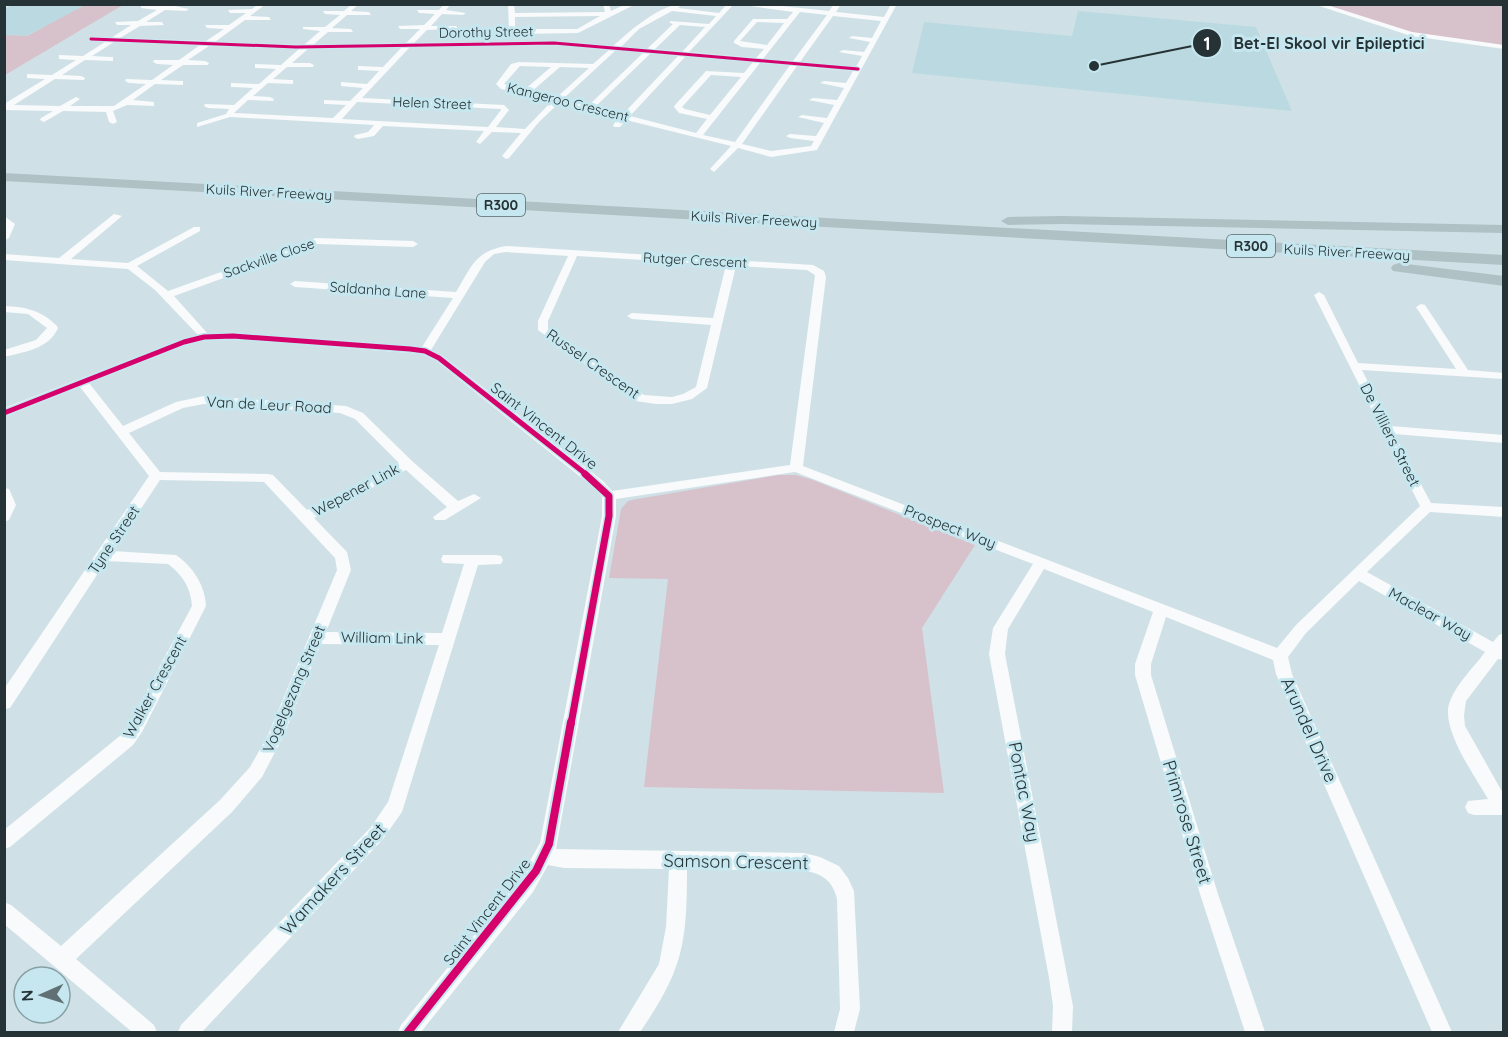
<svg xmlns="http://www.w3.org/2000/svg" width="1508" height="1037" font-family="Quicksand,sans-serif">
	<rect width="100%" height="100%" fill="#cfe1e6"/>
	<!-- built -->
	<path fill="#bbd9e1" d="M13,5H87L26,36L5,35L4,9Z
		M1078,11L1256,27L1292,111L912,73L924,22L1072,36Z"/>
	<!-- green -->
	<path fill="#d7c2cc" d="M87,4L123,5L5,75V35L27,36Z
		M1318,5H1503V46L1412,33Z
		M778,475H796L813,480L975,545L922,628L944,793L644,787L668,579L609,578L621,509L628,501L637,499Z"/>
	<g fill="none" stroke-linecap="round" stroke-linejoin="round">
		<!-- minor -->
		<path fill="#f8fafb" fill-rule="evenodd" d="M4,4H11L4,8Z
			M165,4L189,9L186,11L165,10L146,22H162L164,25L140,26L120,38L206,41L224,29L207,28L205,25H229L246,13H230L228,10L252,9L258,4H266L250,16L269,17L271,20H245L215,42L304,45L320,31L303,29V27H325L340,15L325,14L323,11H344L352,4H359L351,11L369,12L371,15H347L332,28L351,29L353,32H328L313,45L406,43L420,29H400L398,26L424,25L435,14L419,13L417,10H439L444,4H451L446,10L466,13L463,15L442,14L431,26H456L458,29L427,30L414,43L554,41L613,46C630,31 660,4 683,4L678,8L719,13L727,4H734L689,52L756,58L764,49L742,47L734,43V41L753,19H787L793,12L736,4H763L829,11L834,4H841L836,12L884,17L891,4H897L817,150L771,157L738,148L714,172L710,169L731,146L626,120L620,127H614L613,125L619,118L559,103L539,122L509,158L506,159L502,156L521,133L492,132L480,144L476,142L484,131L383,126L374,136L358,139L354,137L355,135L368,132L374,125L230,117L197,127V123L226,114L229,109L208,108L204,106L205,104L234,105L253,88L234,87H231V83L259,84L276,69L258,68H255V64L281,65L299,49L209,46L188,60L205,61L209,63L208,65H183L161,80L180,81H183V85L155,84L133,100L154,102V106L127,105L113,111L117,122L113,124L109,122L106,112L63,111L44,122L40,120L41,118L53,111L4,110V104L45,79L27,78V74L52,75L76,60L59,59V55L83,56L105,42L91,41L89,38H111L131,25H117L115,22L138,21L157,10L141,8V6ZM672,11L716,16L709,24L670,21V23L673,24L647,49L621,47L639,29ZM800,12L827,15L793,61L763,59ZM833,16L881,21L872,38L852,36L849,38L870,42L864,52L843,50L839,52L862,56L856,67L800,62ZM757,22L784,23L767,45L740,41ZM680,25L705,27L682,52L655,49ZM114,42L200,45L179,60H154L153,62L157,64L173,65L152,80L126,79L125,81L129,83L146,84L114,106H70L80,99L76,97L60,106L14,105L55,79L84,80L85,78L81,76L62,75L85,60L113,61V57H110L92,56ZM554,45L609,50L593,64L519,62L511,64L496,84L501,89L552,101L525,129L496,127L509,110L504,105L362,98L410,47ZM402,47L383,67L358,66V70H361L379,71L367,84L341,82V86L363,88L350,101L324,100V104H327L346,105L333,118L234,113L248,100L273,101L274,99L270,97L253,96L268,83L293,84V80H290L273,79L287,67H313L314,65L310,63H292L308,49ZM616,50L643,53L588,106L563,99ZM651,53L678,56L623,114L595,107ZM686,56L753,62L744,73L706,71L675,105L674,107L679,113L707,119L696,133L630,116ZM760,63L790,65L735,142L703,135ZM520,66L551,67L524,90L504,84ZM797,66L853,71L846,83L824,81L820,83L844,88L837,100L813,98L809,100L834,105L827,118L802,115L798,117L824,123L816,136L790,134L786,136L790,138L814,141L811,146L771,151L742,144ZM560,67L589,68L556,98L531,92ZM711,75L741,77L710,115L685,109L682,107ZM357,102L501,109V110L488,127L342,119Z
			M508,4H514L515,13L605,12L603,4H609L611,11L626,4H636L578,33L519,34L509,30ZM600,16L577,29H515V17Z
			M1313,4H1324L1412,32L1504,45V49L1411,36Z
			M114,214L122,216L71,259L128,263L194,227H200V231L137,266L168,291L316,238L413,241L418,244L413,247L317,244L174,296L208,334L233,333L422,347L453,298L295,287L290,284L295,281L456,292C472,266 474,252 506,246L813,265L824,271L826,277L803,466L1277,648L1296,625L1420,506L1314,295L1319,292L1324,295L1358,363L1456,369L1416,307L1421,304L1425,305L1468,370L1504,373V379L1362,370L1390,426L1504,435V443L1394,434L1431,503L1504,507V517L1430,512L1367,572L1493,642L1499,635L1504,633V660L1498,659L1466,701L1464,715L1465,726L1504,795V815H1474L1468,813L1465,807L1468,801L1488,799C1475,776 1439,727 1450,701C1457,683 1474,667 1485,652L1359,581L1306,633L1288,657L1292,674L1452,1032H1432L1276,674L1273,660L1166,617L1151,664V675L1218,894L1265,1032H1245L1200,894L1135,675V664L1153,612L1044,569L1008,629L1005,654L1073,1006L1072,1032H1052L1053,1006L1049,978L989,654L993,628L1033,564L795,472L616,499V516L556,849L804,853L820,857L839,866L848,878L854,891L860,1009L854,1032H834L840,1009L837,899C833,881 822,873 804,871L687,869C687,944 683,970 640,1032H618L659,964L666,927L669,869L564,868L548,865L533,892L421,1032H398L401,1025L519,880L540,843L602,516V497L593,487L435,360L422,354L233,339L204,340L188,344L89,383L123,426L176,402L204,396L346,406L363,413L412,461L458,501L474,494L481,498L445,520H435L433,517L447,507L406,470L314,518L347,552L351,570L326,632L442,633L464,564L443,563L441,559L443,555H496L501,556L503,560L501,564L478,565L402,812L383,839L202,1032H178L181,1025L371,827L388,802L439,645L321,644L283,737L262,777L232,812L76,959L154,1025L157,1032H132L4,924V902L11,905L61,946L220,800L250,767L268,735L337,570L335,558L264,482L160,480L113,551L176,555C193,567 205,585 206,606L142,732L133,745L10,847L4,849V830L121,735L130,722L192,606C191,588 182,574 168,564L106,561L10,708L4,709V689L149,476L80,387L4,417V408L180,340L198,335L155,290L128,269L4,260V254L59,258ZM506,252L568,256L538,321V330L636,401L656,404H672L692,399L707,388L736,266L807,270L815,275L790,465L612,491L603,481L443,356L431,350L485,262L494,254ZM577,256L726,265L713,318L632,313L627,316L632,319L711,325L696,387L683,394L672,397L644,395L548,329V321ZM204,404L340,413L355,419L399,463L307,510L273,475L268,474L160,472L129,433L183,408Z
			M4,216L15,224L9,238L4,241Z
			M4,306C26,307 41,310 57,326L58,328C49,349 24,352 4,357V350L36,340L47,328L28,314L4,312Z
			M4,488L9,489L16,505L9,520L4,522Z"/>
		<!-- highway -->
		<path fill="#b0c1c5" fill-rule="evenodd" d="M4,173L1504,255V265L4,181Z
			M1063,216L1504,225V233L1063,224L1008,225L1001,221L1008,217Z
			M1399,263L1504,276V286L1393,271L1391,268L1393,265Z"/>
		<!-- cycleway-far3 casing -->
		<g stroke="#c6e7ef" stroke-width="5">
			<path id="cycleway-far3" d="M91,39L296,47L554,43L858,69"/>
		</g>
		<!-- cycleway-far2 casing -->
		<g stroke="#c6e7ef" stroke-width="8">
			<path id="cycleway-far2" d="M4,413L184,342L204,337L233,336L410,349L425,351L439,358L587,475"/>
		</g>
		<!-- cycleway-far1 casing -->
		<g stroke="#c6e7ef" stroke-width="10">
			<path id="cycleway-far1" d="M571,724L609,516V496L585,474"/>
		</g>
		<!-- cycleway casing -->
		<g stroke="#c6e7ef" stroke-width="12">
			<path id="cycleway" d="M408,1032L536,871L549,844L571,722"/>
		</g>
		<!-- cycleway-far3 -->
		<use href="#cycleway-far3" stroke="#d6006c" stroke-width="3"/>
		<!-- cycleway-far2 -->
		<use href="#cycleway-far2" stroke="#d6006c" stroke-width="5"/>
		<!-- cycleway-far1 -->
		<use href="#cycleway-far1" stroke="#d6006c" stroke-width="7"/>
		<!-- cycleway -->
		<use href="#cycleway" stroke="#d6006c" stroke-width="8"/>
	</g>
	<g text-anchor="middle" stroke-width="6" stroke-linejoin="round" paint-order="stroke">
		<!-- far-street labels -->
		<g font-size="14" fill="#263336" stroke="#c6e7ef">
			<text transform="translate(486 32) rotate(-1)" y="5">Dorothy Street</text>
			<text transform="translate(568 102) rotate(14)" y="5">Kangeroo Crescent</text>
			<text transform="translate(432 103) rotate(2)" y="5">Helen Street</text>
			<text transform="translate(269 192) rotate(3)" y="5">Kuils River Freeway</text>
			<text transform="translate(754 219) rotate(3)" y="5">Kuils River Freeway</text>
			<text transform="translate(1347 252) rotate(3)" y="5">Kuils River Freeway</text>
			<text transform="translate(269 258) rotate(-19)" y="5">Sackville Close</text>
			<text transform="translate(695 260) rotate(3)" y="5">Rutger Crescent</text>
			<text transform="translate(378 290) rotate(4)" y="5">Saldanha Lane</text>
		</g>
		<!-- shield labels -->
		<g fill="#c6e7ef" stroke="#56696e" stroke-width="1.5">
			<rect x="477" y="194" width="48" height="22" rx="4.5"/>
			<rect x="1227" y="235" width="48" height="22" rx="4.5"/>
		</g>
		<g font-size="14" font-weight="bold" fill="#263336">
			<text x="501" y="210">R300</text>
			<text x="1251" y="251">R300</text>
		</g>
		<!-- street labels -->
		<g font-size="15" fill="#263336" stroke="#c6e7ef">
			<text transform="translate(593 364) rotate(35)" y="5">Russel Crescent</text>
			<text transform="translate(269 405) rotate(3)" y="5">Van de Leur Road</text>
			<text transform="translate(544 426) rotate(38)" y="5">Saint Vincent Drive</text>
			<text transform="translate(1390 435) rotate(63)" y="5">De Villiers Street</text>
			<text transform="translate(356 490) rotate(-28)" y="5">Wepener Link</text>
			<text transform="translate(950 527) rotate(21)" y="5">Prospect Way</text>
			<text transform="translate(114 540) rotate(-56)" y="5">Tyne Street</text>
			<text transform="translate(1430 614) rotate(29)" y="5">Maclear Way</text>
			<text transform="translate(382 638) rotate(1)" y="5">William Link</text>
			<text transform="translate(155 687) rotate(-61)" y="5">Walker Crescent</text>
			<text transform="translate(294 689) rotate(-67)" y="5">Vogelgezang Street</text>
			<text transform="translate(487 912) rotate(-52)" y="5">Saint Vincent Drive</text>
		</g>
		<!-- near-street labels -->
		<g font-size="18" fill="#263336" stroke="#c6e7ef">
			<text transform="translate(1309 730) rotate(66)" y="6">Arundel Drive</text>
			<text transform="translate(1024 792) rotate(79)" y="6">Pontac Way</text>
			<text transform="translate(1187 822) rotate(73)" y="6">Primrose Street</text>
			<text transform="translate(736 862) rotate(1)" y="6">Samson Crescent</text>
			<text transform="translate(333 879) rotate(-47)" y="6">Wamakers Street</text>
		</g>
	</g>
	<!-- callouts -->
	<path fill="none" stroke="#263336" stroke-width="2" d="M1094 66L1207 43"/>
	<g fill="#263336" stroke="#c6e7ef" stroke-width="2">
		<circle cx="1094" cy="66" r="6"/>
		<circle cx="1207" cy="43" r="15"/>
	</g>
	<g font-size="18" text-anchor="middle" font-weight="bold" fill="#fff">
		<text x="1207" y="50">1</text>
	</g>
	<g font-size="16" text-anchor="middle" font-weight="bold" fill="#263336" stroke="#c6e7ef" stroke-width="6" stroke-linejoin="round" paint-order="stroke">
		<text x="1329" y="49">Bet-El Skool vir Epileptici</text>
	</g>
	<!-- border -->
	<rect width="1508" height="1037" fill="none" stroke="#263336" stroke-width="12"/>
	<!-- north arrow -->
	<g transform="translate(42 995) rotate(267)"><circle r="28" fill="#c6e7ef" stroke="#869fa5" stroke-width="1.5"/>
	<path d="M0-4.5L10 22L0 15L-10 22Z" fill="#617074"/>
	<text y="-9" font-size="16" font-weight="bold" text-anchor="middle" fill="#263336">N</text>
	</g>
</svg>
